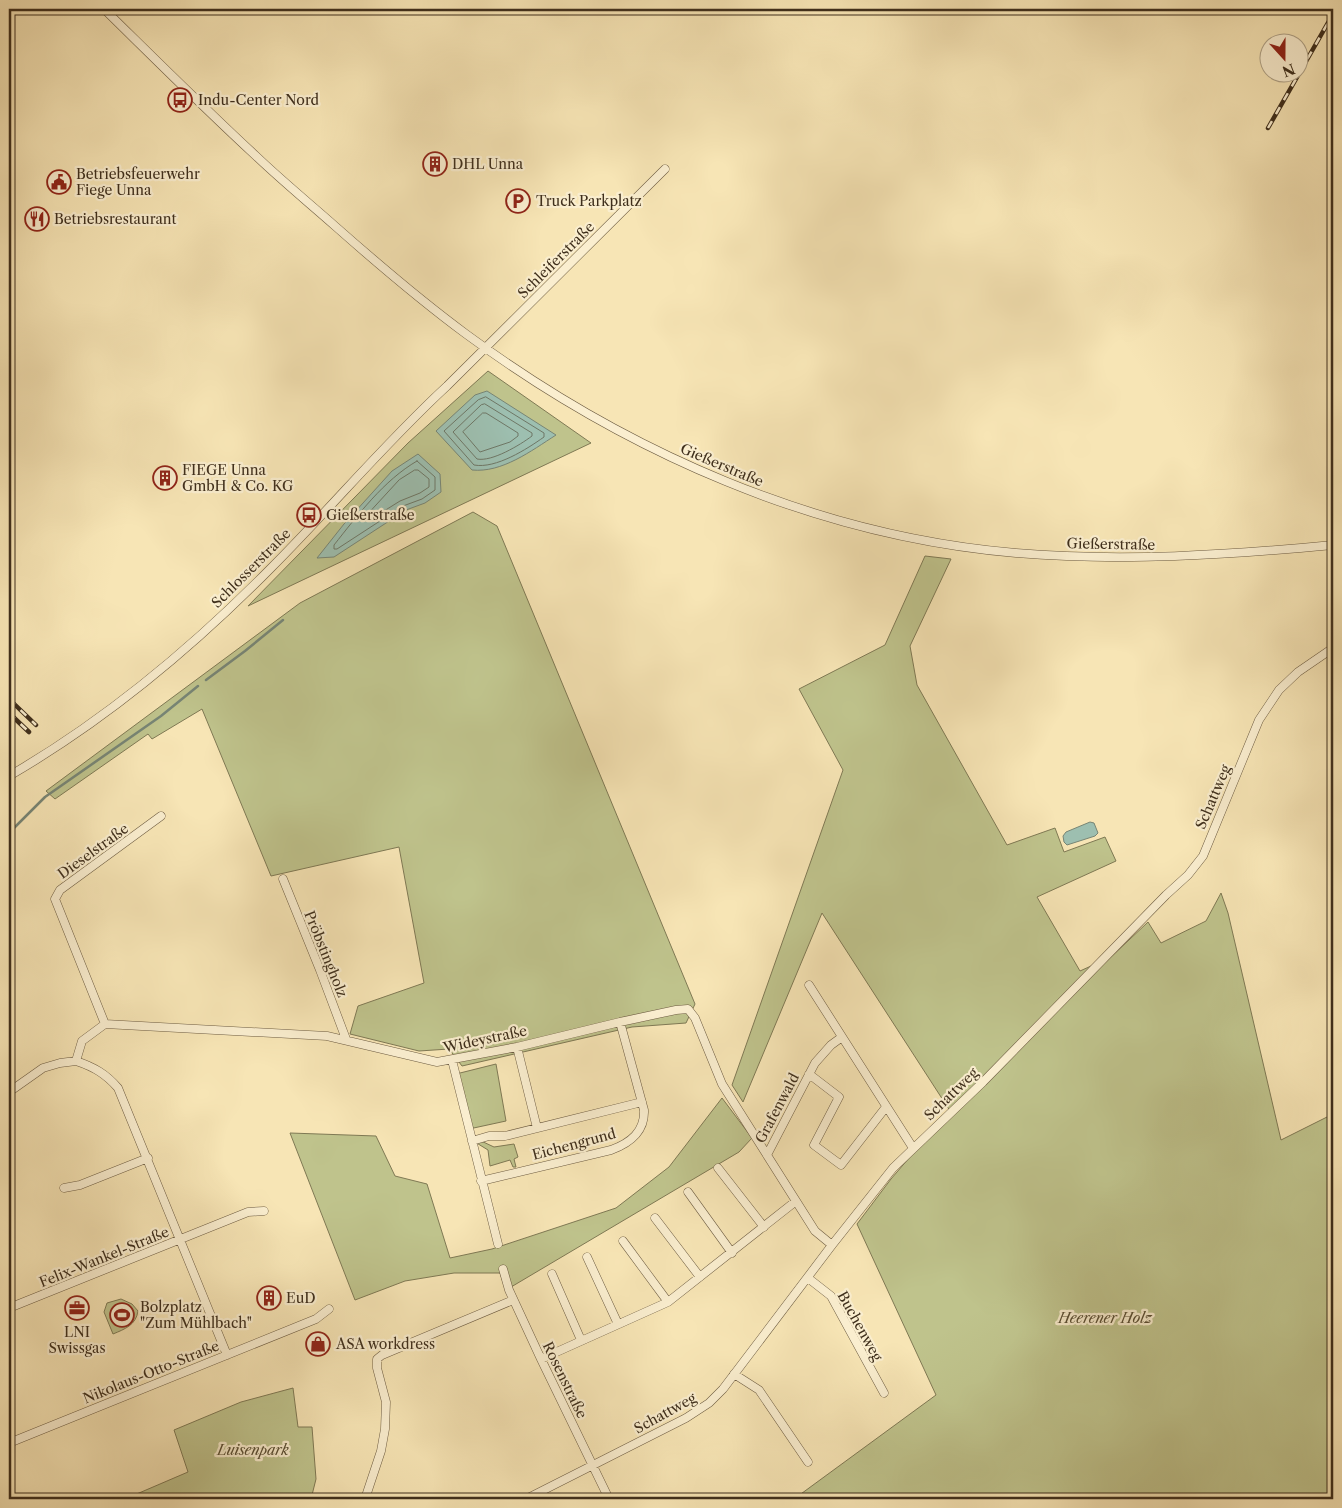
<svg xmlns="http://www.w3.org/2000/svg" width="1342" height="1508" font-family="'Libre Caslon Text',serif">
	<rect width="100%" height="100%" fill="#f7e5b5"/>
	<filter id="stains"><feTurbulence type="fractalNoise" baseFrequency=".004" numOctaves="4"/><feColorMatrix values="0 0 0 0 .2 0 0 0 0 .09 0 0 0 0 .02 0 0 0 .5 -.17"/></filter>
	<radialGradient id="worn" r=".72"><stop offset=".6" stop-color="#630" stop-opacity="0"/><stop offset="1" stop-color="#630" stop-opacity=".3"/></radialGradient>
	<!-- green -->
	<path fill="#bfc38c" stroke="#7f7954" d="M488,371L591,443L248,606L408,443Z
		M473,512L497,526L695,1004L686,1023L632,1027L462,1066L449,1049L419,1051L350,1034L358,1006L424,983L399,847L271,876L202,709L152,739L148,734L55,799L46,791L300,603Z
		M925,556L951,559L910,646L917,685L1007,845L1055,828L1064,852L1105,837L1116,861L1037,897L1080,971L1111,957L1148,922L1161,943L1206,921L1221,893L1228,913L1281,1140L1333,1114V1499H794L936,1395L857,1224L891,1179L915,1151L952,1114L822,913L743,1102L732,1085L843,770L799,689L885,645Z
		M496,1064L506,1121L469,1129L456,1074Z
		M722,1098L752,1138L739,1152L506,1290L500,1273H454L405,1281L355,1300L290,1133L376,1136L395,1176L427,1184L450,1258L492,1249L616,1208L669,1167Z
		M479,1140L494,1147L514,1144L518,1157L514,1159L516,1167H513L510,1160L490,1166L488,1150L475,1142Z
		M121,1299L132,1304L138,1311C136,1325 125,1329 113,1334L104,1312L107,1303Z
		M293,1388L298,1427H312L316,1479L311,1499H125L188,1472L174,1430L241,1402Z"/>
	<!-- water -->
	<path fill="#9dbfb0" stroke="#778575" d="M487,391L556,435C531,451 502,473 472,470L436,431L475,395Z
		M418,454L440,474L441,492L425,503L406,510L334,557L317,558L344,524L392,471Z
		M1090,822L1094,823L1098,833L1095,836L1067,845L1064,842L1063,836L1066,832Z"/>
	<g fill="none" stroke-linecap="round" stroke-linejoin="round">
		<!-- shore -->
		<path stroke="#6e7766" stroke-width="1" d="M486,397L544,433V437C527,449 496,469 474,465L444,431L478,400Z
			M485,404L532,433V436C520,445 492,462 477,459L453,432L481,405Z
			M483,413H486L518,433V436L510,442L480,452L463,432Z
			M417,461L435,477V490L422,499L403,506L337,549H334V545C357,516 384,480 417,461Z
			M415,470H418L429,479V487L420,493L400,501L368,521H365V517L399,480Z"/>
		<!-- stream -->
		<path stroke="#778575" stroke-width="2.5" d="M206,680L245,651L283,620
			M9,833L45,797L161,716L198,686"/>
		<!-- minor casing -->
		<g stroke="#6d5c42" stroke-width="9">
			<path id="minor" d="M104,9C154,58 204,108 256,156C281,180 309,203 335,226C378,264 420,300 466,334C626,452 816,536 1016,553C1122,562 1228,555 1333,545
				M9,776C106,720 193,647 271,568C331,508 385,443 447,386L665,169
				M283,879L320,970L346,1039
				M809,985L913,1148
				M105,1024L55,899L60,890L161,816
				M517,1047L537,1128
				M452,1060L498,1244
				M76,1061C94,1067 106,1074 118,1088L227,1355
				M809,1074L839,1097L814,1145L841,1165L886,1107
				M9,1092L43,1068L60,1063L76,1061L82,1041L105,1024L327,1036L437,1062L517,1047L620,1022L676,1010L688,1009L695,1018L722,1084L815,1231L832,1245
				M472,1141L489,1136H505L642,1102
				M767,1155L815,1063L831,1045L842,1037
				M718,1168L764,1227
				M481,1181L611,1150C630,1143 645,1132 644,1110L620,1022
				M64,1188L80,1185L148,1158
				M688,1192L732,1253
				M655,1218L700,1277
				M623,1241L668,1302
				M587,1257L618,1324
				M503,1269L509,1290L541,1359L609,1499
				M552,1274L581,1340
				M808,1278L831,1296L884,1393
				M9,1308L248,1212L264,1211
				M541,1359L668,1302L796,1201
				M734,1374L759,1390L808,1462
				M9,1443L316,1319L329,1309
				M365,1499L381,1451L385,1429L386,1402L377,1368V1359L382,1355L513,1300
				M526,1499L686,1418L709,1403L723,1389L832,1245L893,1168L983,1082L1166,895L1188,875L1203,856L1259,720L1279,690L1298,672L1333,648"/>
		</g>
		<!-- minor -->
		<use href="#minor" stroke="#faeecf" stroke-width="8"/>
		<!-- rail casing -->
		<g stroke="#3f2f1c" stroke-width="4.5">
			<path id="rail" d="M1268,128L1333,14
				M9,699L36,725
				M9,713L29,732"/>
		</g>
		<!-- rail -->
		<use href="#rail" stroke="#faeecf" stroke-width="2.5" stroke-dasharray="8" stroke-linecap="butt"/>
	</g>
	<!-- icons -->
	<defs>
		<g id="bus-ring" transform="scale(1.25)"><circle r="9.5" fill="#faeecf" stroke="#8f2418" stroke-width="1.5"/><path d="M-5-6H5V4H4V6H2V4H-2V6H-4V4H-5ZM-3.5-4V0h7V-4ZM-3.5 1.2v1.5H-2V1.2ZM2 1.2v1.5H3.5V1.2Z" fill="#8f2418"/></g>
		<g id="building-ring" transform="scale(1.25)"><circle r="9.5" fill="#faeecf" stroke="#8f2418" stroke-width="1.5"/><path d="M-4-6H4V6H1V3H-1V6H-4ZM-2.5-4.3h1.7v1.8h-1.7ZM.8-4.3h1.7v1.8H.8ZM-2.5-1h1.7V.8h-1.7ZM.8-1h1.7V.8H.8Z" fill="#8f2418"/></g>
		<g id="civic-ring" transform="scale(1.25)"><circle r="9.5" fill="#faeecf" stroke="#8f2418" stroke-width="1.5"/><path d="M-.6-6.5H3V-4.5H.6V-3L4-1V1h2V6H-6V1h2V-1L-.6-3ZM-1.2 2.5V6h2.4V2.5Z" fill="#8f2418"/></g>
		<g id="parking-ring" transform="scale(1.25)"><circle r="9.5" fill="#faeecf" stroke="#8f2418" stroke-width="1.5"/><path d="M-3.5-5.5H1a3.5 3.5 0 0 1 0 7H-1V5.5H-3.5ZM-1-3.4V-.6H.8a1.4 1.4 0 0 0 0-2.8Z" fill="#8f2418"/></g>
		<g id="restaurant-ring" transform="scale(1.25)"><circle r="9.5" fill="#faeecf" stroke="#8f2418" stroke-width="1.5"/><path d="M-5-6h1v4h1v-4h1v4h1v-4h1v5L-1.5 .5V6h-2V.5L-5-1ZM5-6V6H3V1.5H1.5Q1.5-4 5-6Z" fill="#8f2418"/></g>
		<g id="office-ring" transform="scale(1.25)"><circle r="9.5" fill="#faeecf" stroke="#8f2418" stroke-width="1.5"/><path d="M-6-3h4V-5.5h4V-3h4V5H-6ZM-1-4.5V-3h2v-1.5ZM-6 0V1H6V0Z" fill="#8f2418"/></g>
		<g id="stadium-ring" transform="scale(1.25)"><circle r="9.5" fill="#faeecf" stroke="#8f2418" stroke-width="1.5"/><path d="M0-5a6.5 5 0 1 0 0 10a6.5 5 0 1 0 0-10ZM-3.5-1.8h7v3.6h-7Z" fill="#8f2418"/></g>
		<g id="shop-ring" transform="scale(1.25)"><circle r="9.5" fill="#faeecf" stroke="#8f2418" stroke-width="1.5"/><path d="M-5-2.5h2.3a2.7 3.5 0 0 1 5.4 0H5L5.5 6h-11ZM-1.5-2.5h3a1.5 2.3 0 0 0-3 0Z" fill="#8f2418"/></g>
	</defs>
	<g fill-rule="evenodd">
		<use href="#bus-ring" x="180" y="100"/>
		<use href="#building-ring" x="435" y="164"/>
		<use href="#civic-ring" x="59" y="182"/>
		<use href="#parking-ring" x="518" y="201"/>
		<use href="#restaurant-ring" x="37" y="219"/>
		<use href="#building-ring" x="165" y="478"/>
		<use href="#bus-ring" x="309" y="515"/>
		<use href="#building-ring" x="269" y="1298"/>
		<use href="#office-ring" x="77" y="1308"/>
		<use href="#stadium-ring" x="122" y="1315"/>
		<use href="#shop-ring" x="318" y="1344"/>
	</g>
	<g text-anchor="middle" stroke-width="4.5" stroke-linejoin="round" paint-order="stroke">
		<!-- poi labels -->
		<g font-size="14" fill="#3f2f1c" stroke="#faeecf" text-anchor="start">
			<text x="198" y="105">Indu-Center Nord</text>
			<text x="452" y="169">DHL Unna</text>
			<text x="76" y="179">Betriebsfeuerwehr<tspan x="76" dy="16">Fiege Unna</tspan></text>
			<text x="536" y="206">Truck Parkplatz</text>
			<text x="54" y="224">Betriebsrestaurant</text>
			<text x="182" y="475">FIEGE Unna<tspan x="182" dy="16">GmbH &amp; Co. KG</tspan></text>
			<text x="326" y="520">Gießerstraße</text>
			<text x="286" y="1303">EuD</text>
			<text x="140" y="1312">Bolzplatz<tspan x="140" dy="16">"Zum Mühlbach"</tspan></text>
			<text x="77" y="1337" text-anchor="middle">LNI<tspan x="77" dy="16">Swissgas</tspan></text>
			<text x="336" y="1349">ASA workdress</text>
		</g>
		<!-- street labels -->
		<g font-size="14" fill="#3f2f1c" stroke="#faeecf">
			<text transform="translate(556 260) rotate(-45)" y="5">Schleiferstraße</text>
			<text transform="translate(722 465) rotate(23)" y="5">Gießerstraße</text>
			<text transform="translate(1111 544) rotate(1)" y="5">Gießerstraße</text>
			<text transform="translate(251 568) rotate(-45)" y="5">Schlosserstraße</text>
			<text transform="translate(1213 797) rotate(-67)" y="5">Schattweg</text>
			<text transform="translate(93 851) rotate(-36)" y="5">Dieselstraße</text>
			<text transform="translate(326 954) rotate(68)" y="5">Pröbstingholz</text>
			<text transform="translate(485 1039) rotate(-12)" y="5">Wideystraße</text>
			<text transform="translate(951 1094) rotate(-44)" y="5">Schattweg</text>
			<text transform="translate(777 1108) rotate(-62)" y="5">Grafenwald</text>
			<text transform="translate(574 1144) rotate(-15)" y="5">Eichengrund</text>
			<text transform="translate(104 1257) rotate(-22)" y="5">Felix-Wankel-Straße</text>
			<text transform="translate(860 1326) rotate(61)" y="5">Buchenweg</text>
			<text transform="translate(151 1372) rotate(-22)" y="5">Nikolaus-Otto-Straße</text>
			<text transform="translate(565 1380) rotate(64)" y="5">Rosenstraße</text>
			<text transform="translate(665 1413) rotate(-29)" y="5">Schattweg</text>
		</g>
		<!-- park labels -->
		<g font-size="14" font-style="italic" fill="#594d32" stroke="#faeecf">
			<text x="1105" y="1323">Heerener Holz</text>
			<text x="253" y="1455">Luisenpark</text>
		</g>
	</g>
	<!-- margin -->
	<rect width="1342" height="1508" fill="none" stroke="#f7e5b5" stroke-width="30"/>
	<rect x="10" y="10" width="1322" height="1488" fill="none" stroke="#3f2f1c" stroke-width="2.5"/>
	<rect x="15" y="15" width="1312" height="1478" fill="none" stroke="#3f2f1c"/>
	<!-- north arrow -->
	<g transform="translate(1284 58) rotate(159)"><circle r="24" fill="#faeecf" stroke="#afa287"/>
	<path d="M0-4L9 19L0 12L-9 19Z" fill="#8f2418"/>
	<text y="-8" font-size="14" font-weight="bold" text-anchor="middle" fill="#3f2f1c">N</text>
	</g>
	<rect width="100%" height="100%" filter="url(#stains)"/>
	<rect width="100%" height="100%" fill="url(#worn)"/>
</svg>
